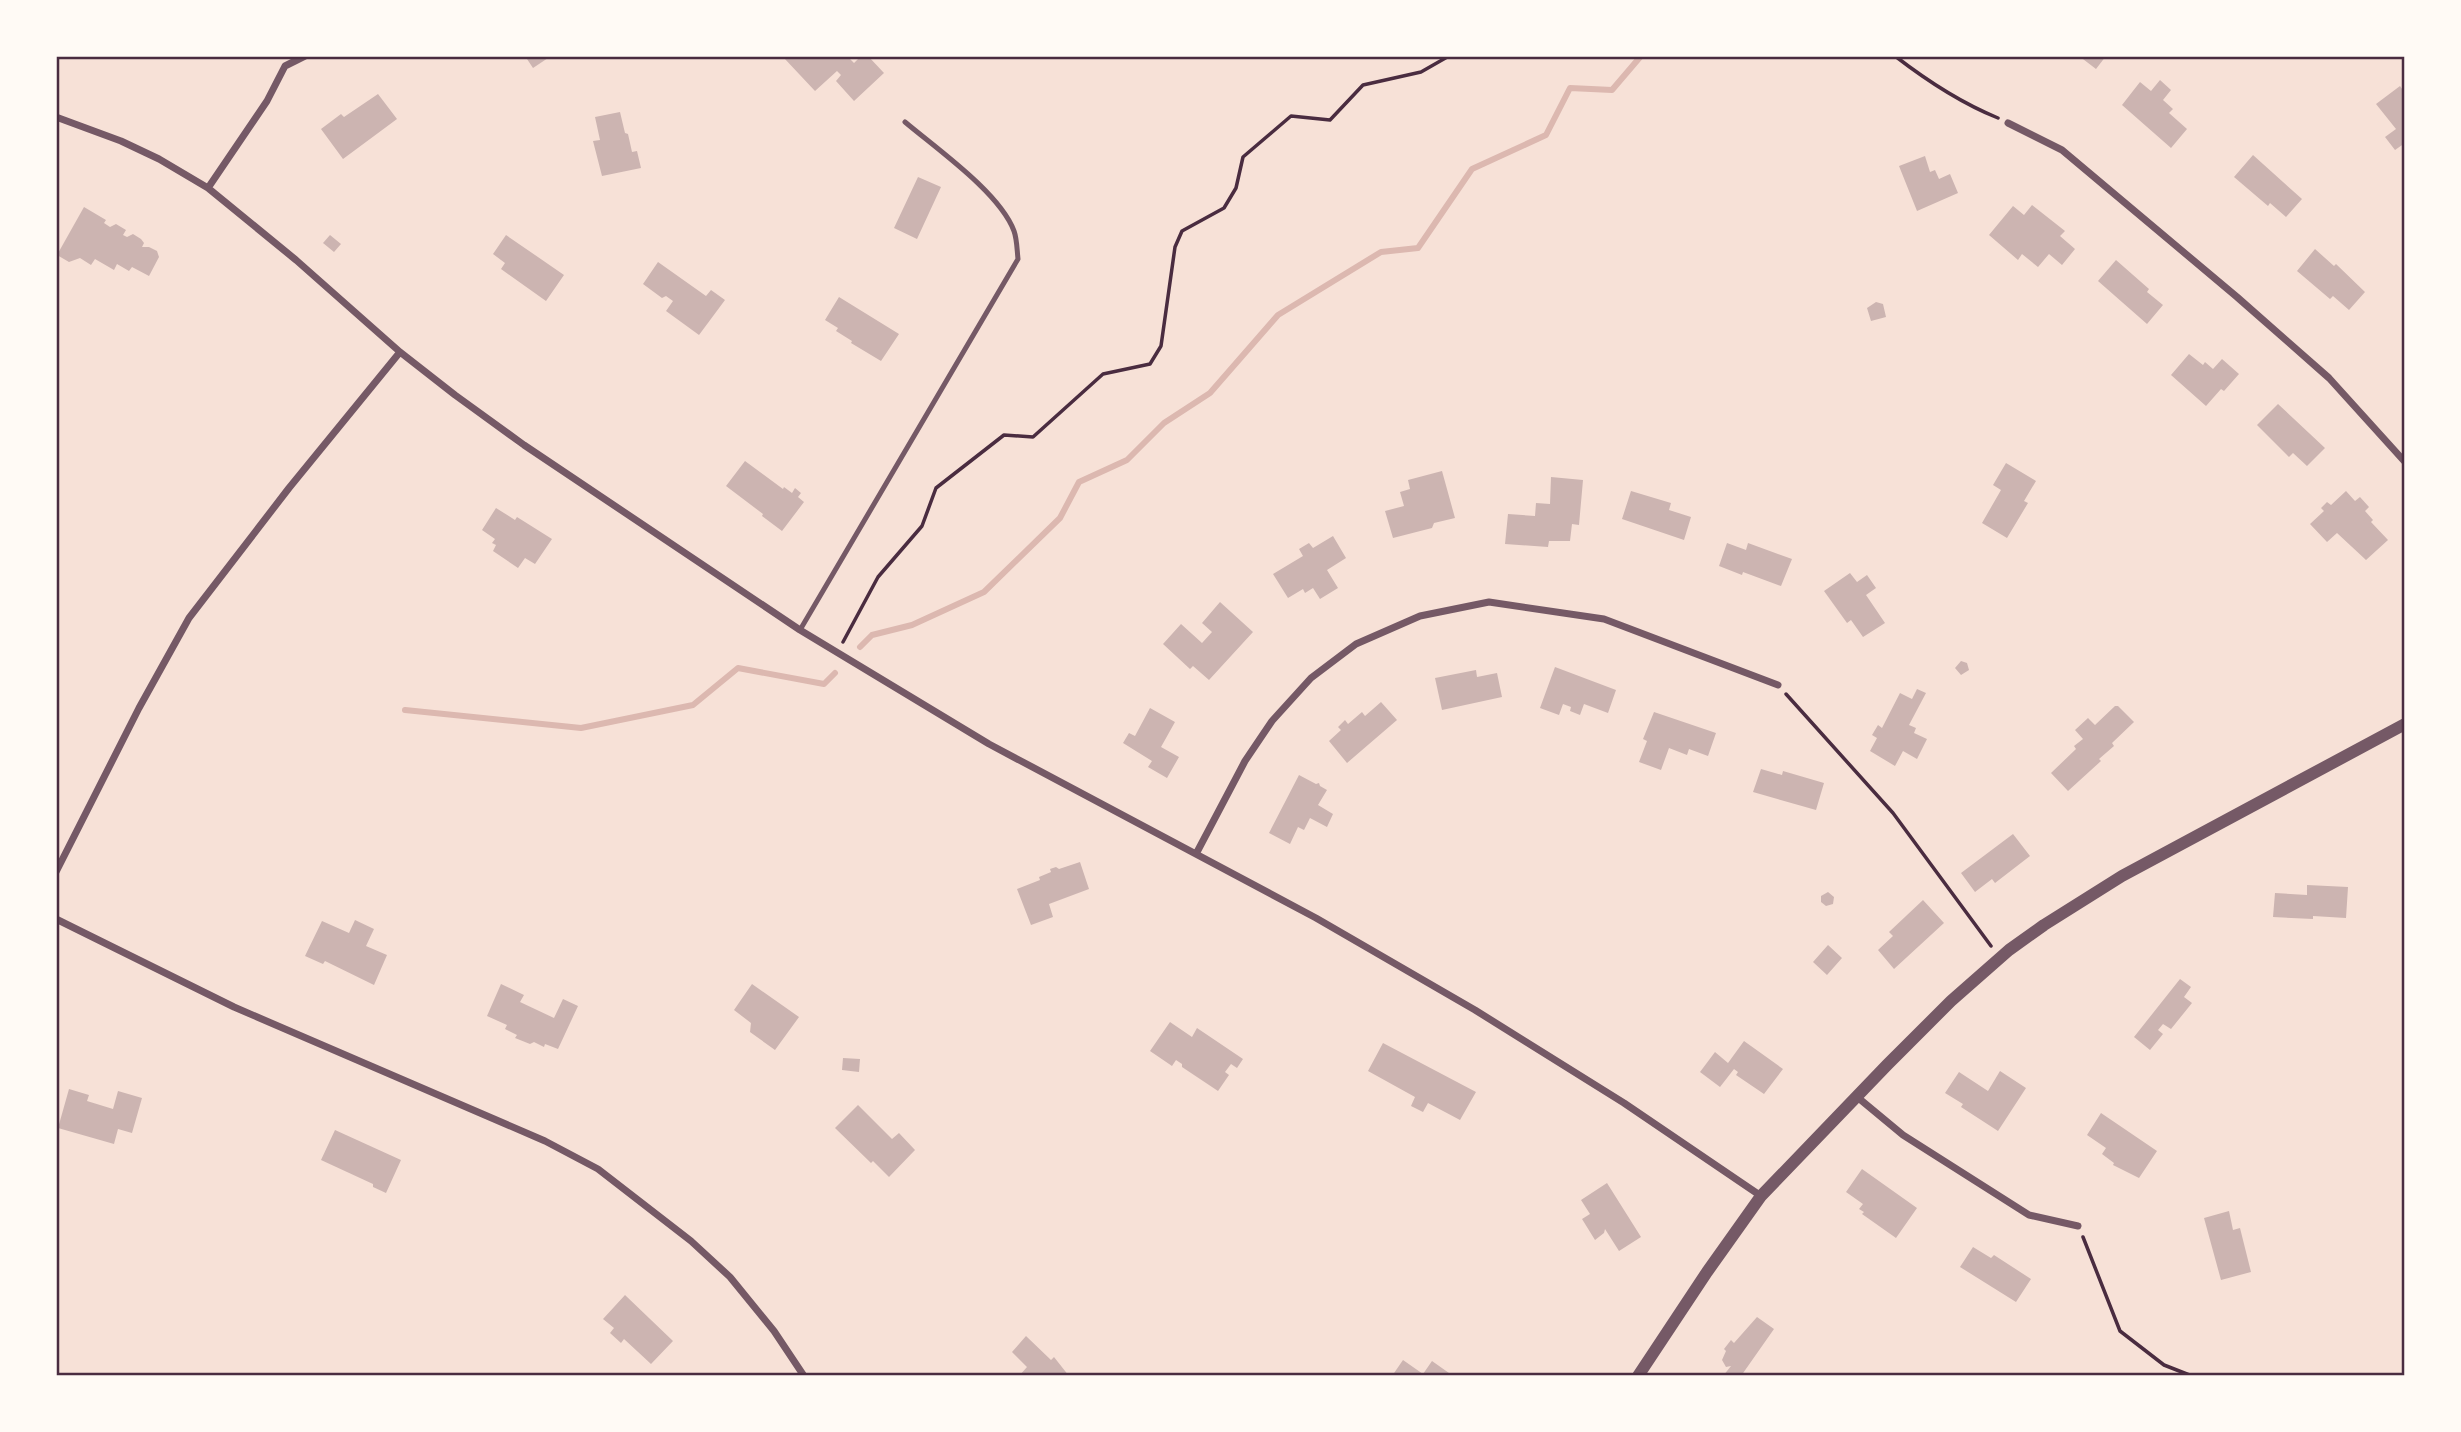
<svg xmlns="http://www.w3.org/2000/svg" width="2461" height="1432" font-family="'Space Grotesk',sans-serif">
	<rect width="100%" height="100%" fill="#f7e1d7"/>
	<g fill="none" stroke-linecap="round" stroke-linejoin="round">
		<!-- stream -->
		<path stroke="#dcb8b0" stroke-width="6" d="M860,647L872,635L912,625L984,592L1060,518L1079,482L1127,460L1164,423L1210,393L1278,315L1381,252L1418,248L1472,169L1546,135L1570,88L1612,90L1641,56
			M405,710L581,728L693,705L738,668L824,684L835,673"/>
	</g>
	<!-- building -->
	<path fill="#ccb4b1" d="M525,56H551L533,68Z
		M786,56H852L850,59L854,63L861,56H868L884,73L854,101L836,81L841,75L837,71L815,91L784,58Z
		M2079,56H2106L2096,69Z
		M2160,80L2171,90L2163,100L2173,109L2169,113L2187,129L2171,148L2122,105L2140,82L2151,91Z
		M2400,86L2405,93V143L2395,150L2385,137L2396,129L2376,104Z
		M378,94L397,119L343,159L321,129L341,114L344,117Z
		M620,112L625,133L628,134L632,152L637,151L641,168L602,176L593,141L600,140L595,117Z
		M2253,155L2302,199L2286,217L2270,203L2268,206L2234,177Z
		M1925,156L1930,172L1935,170L1939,179L1950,174L1958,193L1917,211L1899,166Z
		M918,177L941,187L917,239L894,228Z
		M2032,205L2065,231L2060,236L2075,249L2062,265L2049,254L2038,267L2022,254L2018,260L1989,235L2013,206L2024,215Z
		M84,207L106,220L104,223L110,227L116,224L126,230L123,235L127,237L133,234L141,239L144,243L142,247H149L157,251L159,257L149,276L132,267L129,271L117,264L114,270L95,259L91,265L80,258L69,262L57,255Z
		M330,235L341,244L334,252L323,243Z
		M506,235L564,275L546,301L501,269L505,263L493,254Z
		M2315,249L2334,266L2336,264L2365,292L2349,310L2333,296L2330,299L2297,271Z
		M2116,260L2149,289L2147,292L2163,305L2147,324L2098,281Z
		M658,262L706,296L711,290L725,300L699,335L666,311L673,301L666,296L662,298L643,284Z
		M839,297L899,334L881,361L851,343L852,341L836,331L838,328L825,320Z
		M1876,302L1883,304L1886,317L1871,321L1867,308Z
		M2189,354L2203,365L2205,362L2213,369L2222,359L2239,374L2224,391L2221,389L2206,406L2171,375Z
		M2278,404L2325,448L2307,466L2293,453L2289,457L2257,425Z
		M745,461L783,489L784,487L792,493L795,488L801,493L798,497L804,502L782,531L762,516L763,514L726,486Z
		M2006,463L2036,481L2024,501L2028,503L2007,538L1982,523L2001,490L1993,485Z
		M1442,471L1455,518L1434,523L1432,528L1393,538L1385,511L1404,506L1400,492L1410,489L1408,480Z
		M1551,477L1583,480L1579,525L1572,524L1570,541H1549L1548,547L1505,544L1508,514L1535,516L1536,503L1550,504Z
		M1631,491L1671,503L1669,510L1691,517L1684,540L1622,519Z
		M2346,491L2355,501L2360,497L2369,507L2365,511L2373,520L2371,522L2388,540L2366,560L2337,533L2327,542L2310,524L2324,511L2321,508L2327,502L2331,505Z
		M496,508L515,520L517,517L552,539L535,564L525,558L518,568L493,551L496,545L492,543L495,539L482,530Z
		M1333,536L1346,558L1327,570L1338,588L1320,599L1313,588L1305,593L1303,589L1288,598L1273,574L1303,556L1299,549L1309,543L1313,548Z
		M1727,543L1746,550L1748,543L1792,559L1781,586L1743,572L1742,575L1719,566Z
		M1850,573L1857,582L1867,575L1876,588L1866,595L1885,623L1863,637L1851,620L1847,623L1824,591Z
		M1220,602L1253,632L1209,680L1193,666L1190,669L1163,644L1181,624L1202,643L1212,632L1202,623Z
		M1961,661L1967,663L1969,670L1961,675L1955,668Z
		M1555,667L1616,690L1608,713L1584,704L1580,715L1570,711L1571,707L1563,704L1559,715L1540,708Z
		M1476,670L1477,677L1497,673L1502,697L1442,710L1435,678Z
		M1917,689L1926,693L1909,725L1916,728L1914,733L1927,739L1917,759L1903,751L1895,766L1870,751L1877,738L1872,735L1878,725L1882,728L1900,693L1912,699Z
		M1381,702L1397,720L1347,763L1329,741L1341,730L1338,727L1345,720L1348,724L1362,712L1365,716Z
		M2115,706H2118L2134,722L2112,743L2114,746L2099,759L2101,761L2068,791L2051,773L2076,749L2074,746L2083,739L2075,730L2088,718L2095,725Z
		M1150,708L1175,722L1161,747L1179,757L1167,778L1148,767L1152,761L1123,743L1129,733L1135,736Z
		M1654,712L1716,733L1708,756L1689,749L1687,755L1669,748L1661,770L1639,762L1647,741L1643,739Z
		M1761,769L1782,775L1783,771L1824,783L1816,810L1753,792Z
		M1299,775L1316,784L1319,783L1320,786L1327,790L1318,805L1333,814L1327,827L1310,818L1304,830L1298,827L1290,844L1269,833Z
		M2013,834L2030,856L1995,883L1992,879L1975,892L1961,873Z
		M1080,862L1089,889L1049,904L1053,917L1031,925L1017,889L1040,880L1039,877L1051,872L1050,869L1056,867L1059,869Z
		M2307,885L2348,887L2346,918L2313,916V919L2273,917L2275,893L2307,895Z
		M1828,892L1834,897L1833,904L1826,906L1821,902V896Z
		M1923,900L1944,923L1894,969L1878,950L1893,936L1889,932Z
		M355,920L374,929L366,946L387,955L374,985L325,961L323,964L305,956L322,921L349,933Z
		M1828,945L1842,958L1827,975L1813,962Z
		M2180,979L2191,987L2184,997L2192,1003L2171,1029L2163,1024L2158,1030L2163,1034L2150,1050L2134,1037Z
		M501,984L524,995L520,1002L554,1018L563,999L578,1006L558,1049L545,1044L544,1047L534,1042L530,1044L515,1038L517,1035L505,1029L507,1025L487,1016Z
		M752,984L799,1017L775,1050L750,1032L751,1023L734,1010Z
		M1170,1022L1192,1037L1197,1028L1243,1059L1237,1068L1231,1064L1225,1072L1229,1075L1218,1091L1182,1067V1064L1176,1060L1172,1066L1150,1051Z
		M1744,1041L1783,1069L1764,1094L1736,1075L1738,1072L1734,1069L1720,1087L1700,1072L1715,1052L1728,1063Z
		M1383,1043L1476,1092L1460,1120L1428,1103L1423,1112L1411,1106L1415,1097L1368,1071Z
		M843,1058L860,1059L859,1072L842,1070Z
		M2000,1071L2026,1088L1998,1131L1961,1107L1963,1104L1945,1093L1959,1072L1988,1091Z
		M69,1089L89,1095L87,1101L113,1109L118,1091L142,1098L132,1133L118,1129L114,1144L58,1128Z
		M858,1105L892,1139L899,1133L915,1150L889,1177L873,1161L871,1163L835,1128Z
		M2101,1113L2157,1151L2139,1178L2113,1165L2114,1163L2102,1154L2106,1148L2087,1135Z
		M335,1130L401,1160L386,1193L373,1187V1184L321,1160Z
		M1862,1169L1917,1208L1896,1238L1862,1214L1864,1212L1859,1209L1863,1204L1846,1192Z
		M1607,1183L1641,1237L1619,1251L1605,1229L1604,1233L1595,1240L1582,1219L1590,1214L1581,1200Z
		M2229,1211L2233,1230L2240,1228L2251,1272L2221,1280L2204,1218Z
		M1973,1247L1991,1258L1994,1255L2031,1279L2016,1302L1960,1267Z
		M625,1295L673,1341L651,1364L624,1339L621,1343L610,1333L614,1328L603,1319Z
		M1757,1317L1774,1329L1741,1376H1723L1731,1366L1726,1367L1722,1360L1726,1351L1724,1349L1731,1340L1734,1343Z
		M1026,1336L1051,1360L1054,1357L1069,1376H1019L1027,1367L1012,1352Z
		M1403,1360L1423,1374L1432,1361L1449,1373L1447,1376H1392Z"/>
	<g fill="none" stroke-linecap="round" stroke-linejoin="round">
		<!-- path -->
		<path stroke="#4a2c40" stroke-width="3.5" d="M1895,56C1926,80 1961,103 1998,118
			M843,642L878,577L922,526L936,488L1004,435L1033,437L1103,374L1150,364L1161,346L1175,247L1182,231L1224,208L1236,188L1243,157L1291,116L1330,120L1363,85L1421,72L1449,56
			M1786,694L1893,813L1991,946
			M2083,1237L2120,1331L2164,1365L2192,1376"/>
		<!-- service -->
		<path stroke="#755966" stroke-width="5" d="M800,630L1018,259C1017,250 1017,239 1014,231C1000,193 937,149 905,122"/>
		<!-- minor -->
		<path stroke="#755966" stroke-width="7" d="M56,117L121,141L159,159L208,188L296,260L400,352L455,395L524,445L800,630L989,744L1316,918L1475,1010L1624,1103L1761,1196
			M2008,123L2062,150L2237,297L2329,378L2405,462
			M208,188L267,101L285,66L305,56
			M1196,854L1245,761L1272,721L1311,678L1356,644L1420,616L1489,602L1604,619L1778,685
			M56,872L139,708L189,618L289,488L400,352
			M56,919L234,1007L545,1141L598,1169L691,1241L730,1277L774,1331L804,1376
			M1856,1096L1903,1135L2029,1215L2078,1226"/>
		<!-- tertiary -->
		<path stroke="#755966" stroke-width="12" d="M1638,1376L1707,1272L1761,1196L1887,1065L1951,1001L2009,950L2044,925L2122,876L2405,724"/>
	</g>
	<!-- border -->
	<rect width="2461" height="1432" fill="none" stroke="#fffaf5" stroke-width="116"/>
	<rect x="58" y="58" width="2345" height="1316" fill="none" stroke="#4a2c40" stroke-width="2.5"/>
</svg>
